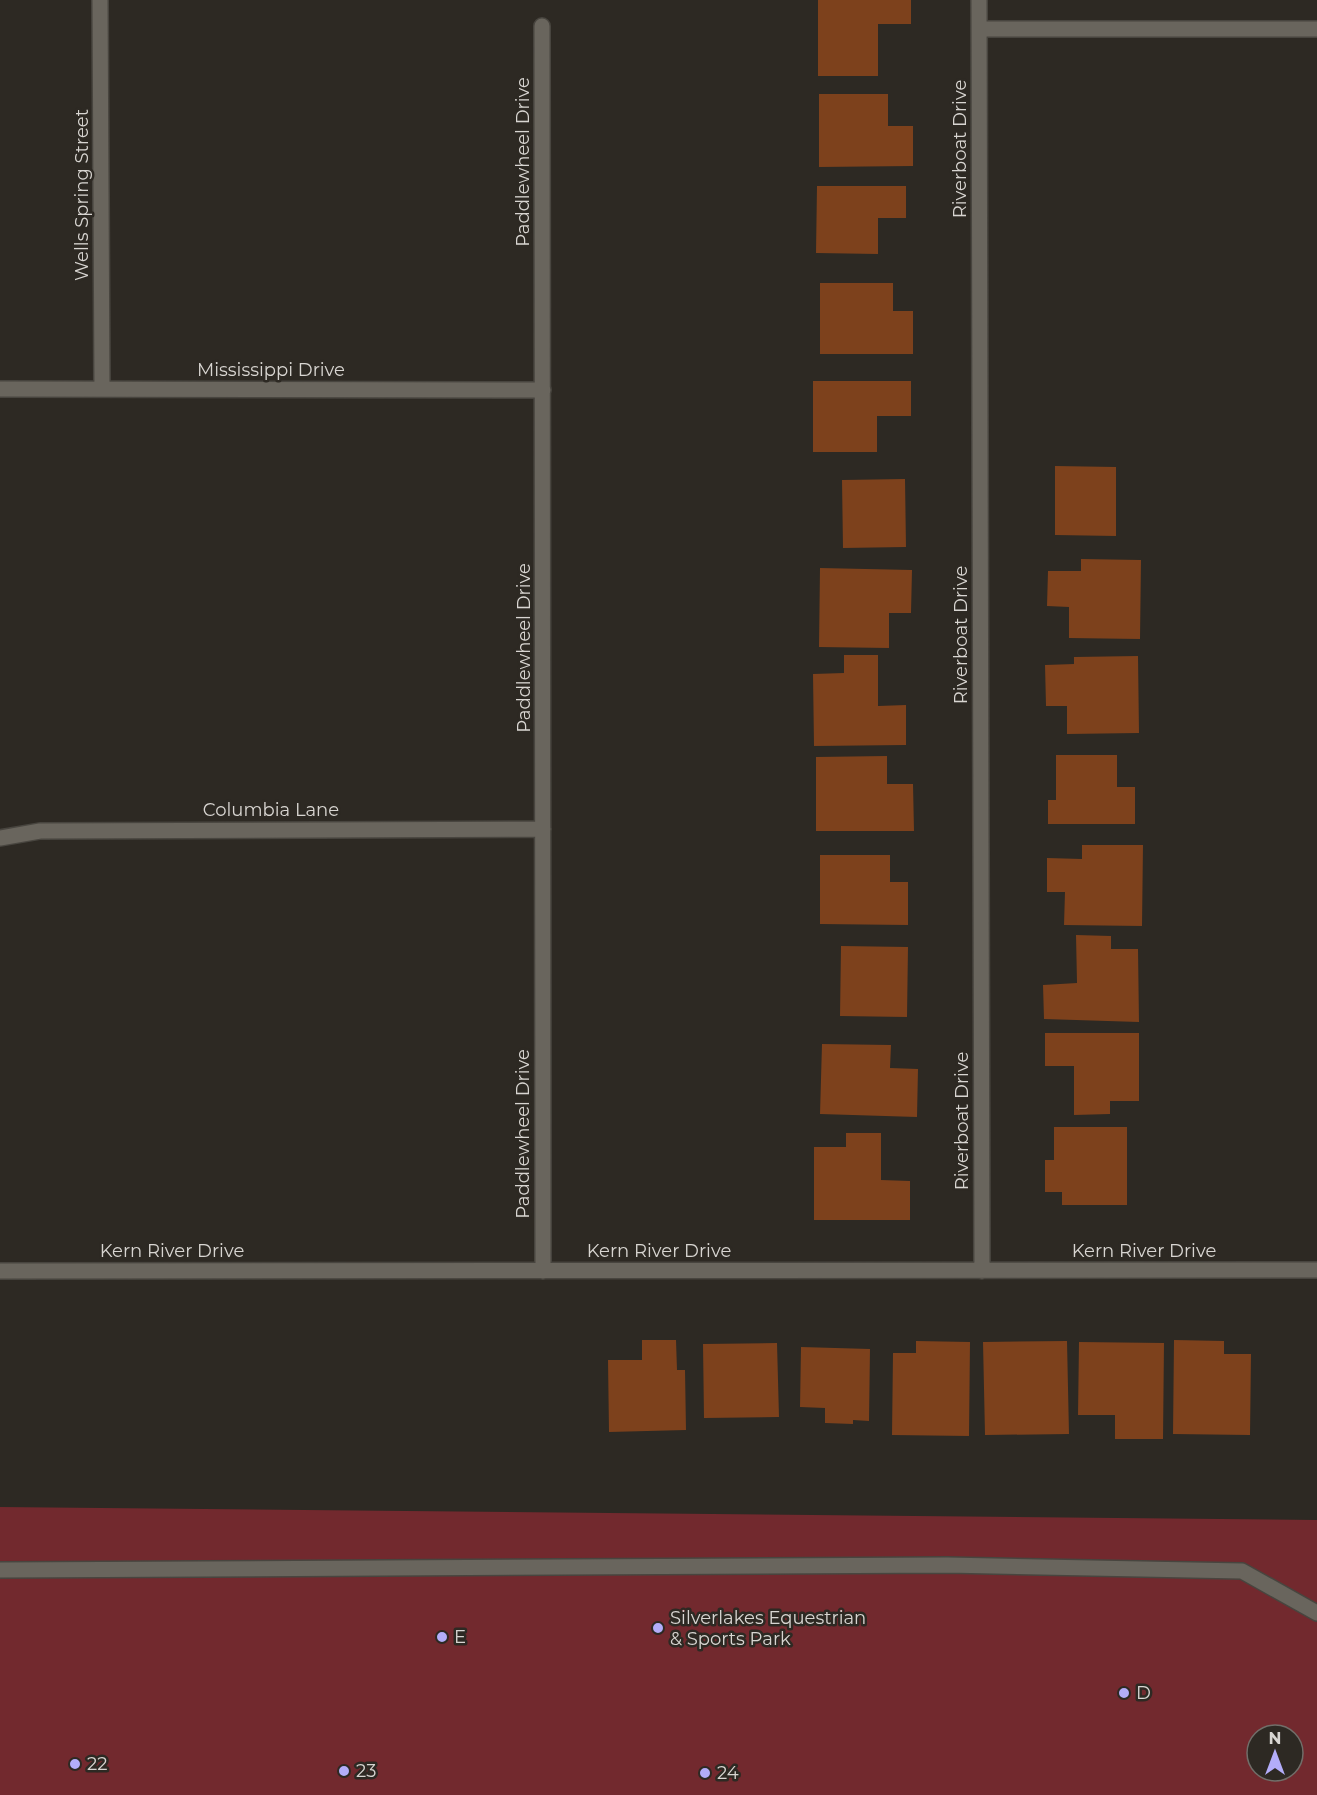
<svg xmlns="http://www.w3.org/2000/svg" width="1317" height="1795" font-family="Montserrat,sans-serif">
	<rect width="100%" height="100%" fill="#2d2923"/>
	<!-- green -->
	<path fill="#72292e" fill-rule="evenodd" d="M0,1507L1317,1520V1795H0ZM1257,1735H1293V1771H1257Z"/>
	<!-- building -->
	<path fill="#7d411c" d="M818,0H911V24H878V76H818Z
		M819,94H888V126H913V166L819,167Z
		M817,186H906V218H878V254L816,253Z
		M820,283H893V311H913V354H820Z
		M813,381H911V416H877V452H813Z
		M1055,466L1116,467V536L1055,535Z
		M905,479L906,547L843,548L842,480Z
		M1081,559L1141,560L1140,639L1069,638V607L1047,606L1048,571H1081Z
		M820,568L912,570L911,613H889V648L819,647Z
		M844,655H878V706L906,705V745L814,746L813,674L844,673Z
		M1138,656L1139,733L1067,734V706H1046L1045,665L1074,664V657Z
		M1056,755H1117V787H1135V824H1048V800H1056Z
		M887,756V784H913L914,831H816V757Z
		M1082,845H1143L1142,926L1064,925L1065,892H1047V858L1082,859Z
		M820,855H890V882H908V925L820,924Z
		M1076,935L1111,936V949H1138L1139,1022L1044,1019L1043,985L1077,983Z
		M841,946L908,947L907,1017L840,1016Z
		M1045,1033H1139V1101H1110V1114L1074,1115V1066H1045Z
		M822,1044L891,1045L890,1068L918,1069L917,1117L820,1114Z
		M1054,1127H1127V1205H1062V1192H1045V1160H1054Z
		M846,1133H881V1180L910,1181V1220H814V1147H846Z
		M642,1340H676L677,1370H685L686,1430L609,1432L608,1360H642Z
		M1174,1340L1224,1341V1354H1251L1250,1435L1173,1434Z
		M916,1341L970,1342L969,1436L892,1435L893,1353H916Z
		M1067,1341L1069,1434L985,1435L983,1342Z
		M1079,1342L1164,1343L1163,1439H1115V1415H1078Z
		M777,1343L779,1417L704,1418L703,1344Z
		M801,1347L870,1349L869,1421L853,1420V1424L825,1423V1408L800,1407Z"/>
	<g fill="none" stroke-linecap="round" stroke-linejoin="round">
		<!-- minor casing -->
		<g stroke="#48453f" stroke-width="18">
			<path id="minor" d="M100,0L102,389
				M979,0L982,1271
				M542,26L543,1271
				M979,29H1317
				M0,389L543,390
				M0,838L40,831L543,829
				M0,1271L1317,1270
				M0,1570L947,1565L1242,1571L1317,1613"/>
		</g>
		<!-- minor -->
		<use href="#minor" stroke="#69655d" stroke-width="15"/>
	</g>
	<!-- markers -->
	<g fill="#b3adf9" stroke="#2d2923" stroke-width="2">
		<circle cx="658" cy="1628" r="6"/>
		<circle cx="442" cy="1637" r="6"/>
		<circle cx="1124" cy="1693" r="6"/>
		<circle cx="75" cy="1764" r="6"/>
		<circle cx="344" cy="1771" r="6"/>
		<circle cx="705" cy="1773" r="6"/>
	</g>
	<g text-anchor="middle" stroke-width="5" stroke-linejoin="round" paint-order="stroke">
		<!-- street labels -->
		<g font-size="18" fill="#d8d5d1" stroke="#2d2923">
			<text transform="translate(960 149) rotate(-90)" y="6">Riverboat Drive</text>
			<text transform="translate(523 162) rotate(-90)" y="6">Paddlewheel Drive</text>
			<text transform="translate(82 195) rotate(-90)" y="6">Wells Spring Street</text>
			<text x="271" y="376">Mississippi Drive</text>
			<text transform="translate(961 635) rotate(-90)" y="6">Riverboat Drive</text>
			<text transform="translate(524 648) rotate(-90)" y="6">Paddlewheel Drive</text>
			<text x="271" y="816">Columbia Lane</text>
			<text transform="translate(962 1121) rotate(-90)" y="6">Riverboat Drive</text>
			<text transform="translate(523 1134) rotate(-90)" y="6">Paddlewheel Drive</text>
			<text x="172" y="1257">Kern River Drive</text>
			<text x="659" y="1257">Kern River Drive</text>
			<text x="1144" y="1257">Kern River Drive</text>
		</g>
		<!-- poi labels -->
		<g font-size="18" fill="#d8d5d1" stroke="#2d2923" text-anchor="start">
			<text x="670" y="1624">Silverlakes Equestrian<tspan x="670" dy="21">&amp; Sports Park</tspan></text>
			<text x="454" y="1643">E</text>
			<text x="1136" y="1699">D</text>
			<text x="87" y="1770">22</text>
			<text x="356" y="1777">23</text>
			<text x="717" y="1779">24</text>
		</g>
	</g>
	<!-- north arrow -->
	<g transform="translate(1275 1753)"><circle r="28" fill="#2d2923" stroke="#716e69" stroke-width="1.5"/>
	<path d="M0-4.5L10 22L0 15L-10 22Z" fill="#b3adf9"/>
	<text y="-9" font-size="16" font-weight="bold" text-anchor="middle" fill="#d8d5d1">N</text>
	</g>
</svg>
